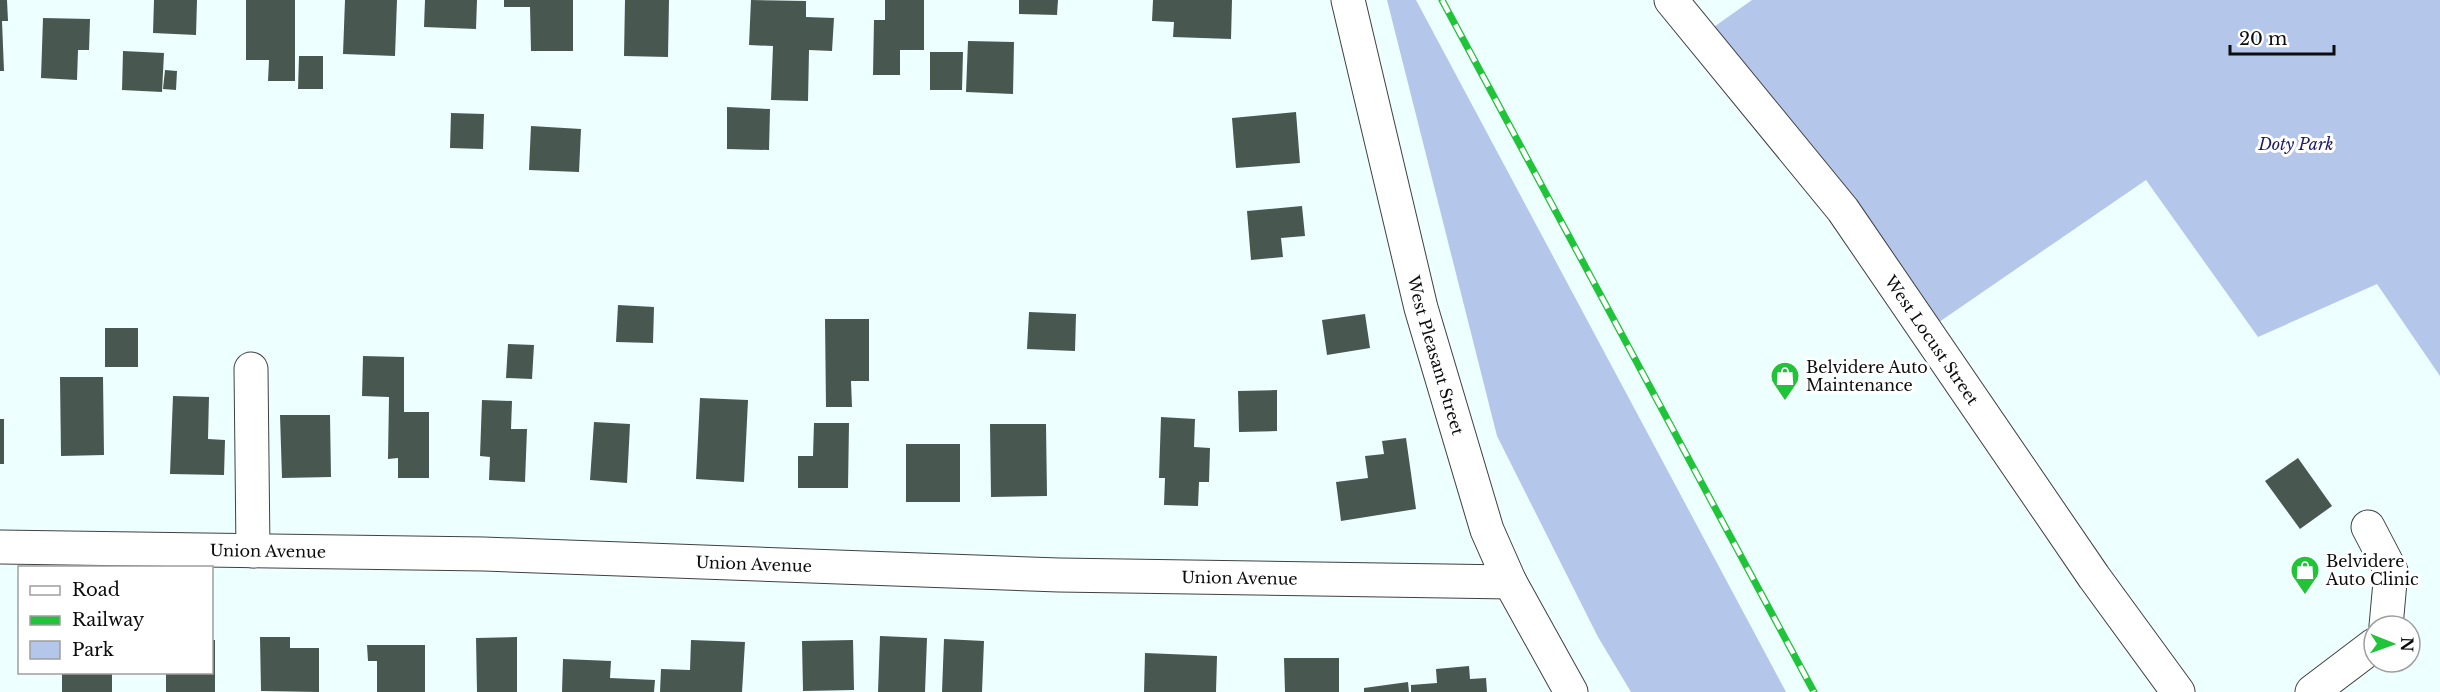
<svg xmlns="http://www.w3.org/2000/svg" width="2440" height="692" font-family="'Libre Baskerville',serif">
	<rect width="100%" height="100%" fill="#eff"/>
	<!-- green -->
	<path fill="#b5c6eb" d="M1387,0H1416L1786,692H1631L1598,637L1497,436Z
		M1752,0H2440V376L2377,284L2258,337L2146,180L1926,331L1701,36Z"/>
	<!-- building -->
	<path fill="#495751" d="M0,0H7L8,21H2L4,71H0Z
		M154,0H197L196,35L153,33Z
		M246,0H295V81H268L269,60H246Z
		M345,0H397L395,56L343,54Z
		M425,0H477L476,29L424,27Z
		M504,0H573V51H531L530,7H504Z
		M625,0H669L668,57L624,56Z
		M751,0L806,1V17L834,18L832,51L809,50L808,101L771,100L773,46L749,45Z
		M885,0H924V50H900V75H873L874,20H885Z
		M1019,0H1058L1057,15L1019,14Z
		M1153,0H1232L1231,39L1173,37L1174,22L1152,21Z
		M43,18L90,19L89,50H78L77,80L41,78Z
		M968,41L1014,42L1013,94L966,92Z
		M123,51L164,53L162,92L122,90Z
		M930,52H963L962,90H930Z
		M299,56H323V89H298Z
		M165,70L177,71L176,90L163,89Z
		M727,107L770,109L769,150L727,149Z
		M1296,112L1300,163L1236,168L1232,118Z
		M451,113L484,114L483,149L450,148Z
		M531,126L581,129L579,172L529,170Z
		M1302,206L1305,236L1281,238L1283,257L1251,260L1247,211Z
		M618,305L654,307L653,343L616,342Z
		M1029,312L1076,314L1075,351L1027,349Z
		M1365,314L1370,348L1327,355L1322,320Z
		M825,319H869V381H851L852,407H826Z
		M105,328H138V367H105Z
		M508,344L534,345L532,379L506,378Z
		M363,356L404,357V412H429V478H398V458L388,459L389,397L362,396Z
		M60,377H103L104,455L61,456Z
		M1277,390V431L1239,432L1238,391Z
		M173,396L209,397L208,439L225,440L224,475L170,474Z
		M700,398L748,400L744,482L696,479Z
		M482,400L512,401L511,429H527L525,482L489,480L490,457L480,456Z
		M280,415H330L331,477L282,478Z
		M1161,417L1195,419L1194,447L1210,448L1209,482H1199L1198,506L1164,505L1165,478H1159Z
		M0,419H4V464H0Z
		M594,422L630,424L627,483L590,480Z
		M814,423H849L848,488H798V456H813Z
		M990,424H1046L1047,496L991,497Z
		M1406,438L1416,509L1341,521L1336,482L1368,478L1365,456L1384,454L1382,441Z
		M906,444H960V502H906Z
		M2298,458L2332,506L2300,529L2265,481Z
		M880,636L927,638L925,692H878Z
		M260,637H290V648H319V692L261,691Z
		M517,637V692H477L476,638Z
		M944,639L984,641L982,692H942Z
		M212,640H215V692H166V672H212Z
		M691,640L745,642L742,692H660L661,669L690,670Z
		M853,640L854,690L803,691L802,641Z
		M367,645H425V692H377V661H368Z
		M1145,653L1217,656L1216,692H1144Z
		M1284,658H1339V692H1285Z
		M563,659L611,661L610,678L655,680L654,692H562Z
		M1469,666L1470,679L1486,678L1487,692H1411V685L1437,683L1436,669Z
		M62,672H112V692H62Z
		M1408,682L1409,692H1364V688Z"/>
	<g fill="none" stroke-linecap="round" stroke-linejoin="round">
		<!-- minor casing -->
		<g stroke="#404040" stroke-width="35">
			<g id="minor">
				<path id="s1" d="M1348,0L1421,308L1487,530L1510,582L1571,692"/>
				<path id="s2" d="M1671,0L1843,210L2094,577L2178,692"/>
				<path d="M251,369L253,551"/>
				<path d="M2368,527L2391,571L2386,626"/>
				<path id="s3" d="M0,547L484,554L1059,575L1510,582"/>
				<path d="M2312,692L2374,645"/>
			</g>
		</g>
		<!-- minor -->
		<use href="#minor" stroke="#fff" stroke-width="33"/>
		<!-- rail casing -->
		<g stroke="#1fc438" stroke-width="7">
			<path id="rail" d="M1442,0L1814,692"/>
		</g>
		<!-- rail -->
		<use href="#rail" stroke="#fff" stroke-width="4.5" stroke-dasharray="14" stroke-linecap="butt"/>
	</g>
	<!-- icons -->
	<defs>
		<g id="shop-pin" transform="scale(1.5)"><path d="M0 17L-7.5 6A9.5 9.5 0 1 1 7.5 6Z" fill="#1fc438" stroke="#fff"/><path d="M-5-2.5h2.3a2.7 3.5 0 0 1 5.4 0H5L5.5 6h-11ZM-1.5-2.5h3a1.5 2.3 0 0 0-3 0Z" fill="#fff"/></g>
	</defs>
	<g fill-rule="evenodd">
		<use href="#shop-pin" x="1785" y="376"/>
		<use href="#shop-pin" x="2305" y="570"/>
	</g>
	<g text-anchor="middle" stroke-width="6" stroke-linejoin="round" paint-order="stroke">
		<!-- park labels -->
		<g font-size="16" font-style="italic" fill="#1b1b68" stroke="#fff">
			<text x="2296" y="150">Doty Park</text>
		</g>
		<!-- street labels -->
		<g font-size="16" fill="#0d0d0d" stroke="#fff">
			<text dy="6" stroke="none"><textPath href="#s2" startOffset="429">West Locust Street</textPath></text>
			<text dy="6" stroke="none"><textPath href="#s1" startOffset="366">West Pleasant Street</textPath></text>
			<text dy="6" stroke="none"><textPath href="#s3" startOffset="268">Union Avenue</textPath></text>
			<text dy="6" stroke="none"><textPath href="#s3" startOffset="754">Union Avenue</textPath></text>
			<text dy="6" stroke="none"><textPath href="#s3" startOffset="1240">Union Avenue</textPath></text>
		</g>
		<!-- poi labels -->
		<g font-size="16" fill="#0d0d0d" stroke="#fff" text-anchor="start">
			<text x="1806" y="373">Belvidere Auto<tspan x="1806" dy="18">Maintenance</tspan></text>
			<text x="2326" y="567">Belvidere<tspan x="2326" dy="18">Auto Clinic</tspan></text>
		</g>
	</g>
	<!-- legend -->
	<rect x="18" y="566" width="195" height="108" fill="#ffffff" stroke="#9e9e9e" stroke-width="1.5"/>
	<rect x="30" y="586" width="30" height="9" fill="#ffffff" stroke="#9e9e9e" stroke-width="1.5"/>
	<text x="72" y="596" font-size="18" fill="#0d0d0d">Road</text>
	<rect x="30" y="616" width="30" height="9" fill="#1fc438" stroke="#9e9e9e" stroke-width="1.5"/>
	<text x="72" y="626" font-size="18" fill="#0d0d0d">Railway</text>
	<rect x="30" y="641" width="30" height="18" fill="#b5c6eb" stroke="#9e9e9e" stroke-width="1.5"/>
	<text x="72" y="656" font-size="18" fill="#0d0d0d">Park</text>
	<!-- north arrow -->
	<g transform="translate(2392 644) rotate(91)"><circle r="28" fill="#ffffff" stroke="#9e9e9e" stroke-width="1.5"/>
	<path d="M0-4.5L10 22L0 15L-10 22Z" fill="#1fc438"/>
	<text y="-9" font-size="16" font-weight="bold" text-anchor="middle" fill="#0d0d0d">N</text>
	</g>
	<!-- scale -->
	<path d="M2230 45v9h104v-9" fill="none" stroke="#0d0d0d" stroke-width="3"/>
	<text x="2239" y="45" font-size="18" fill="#0d0d0d" stroke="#ffffff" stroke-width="4.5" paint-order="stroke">20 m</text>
</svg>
